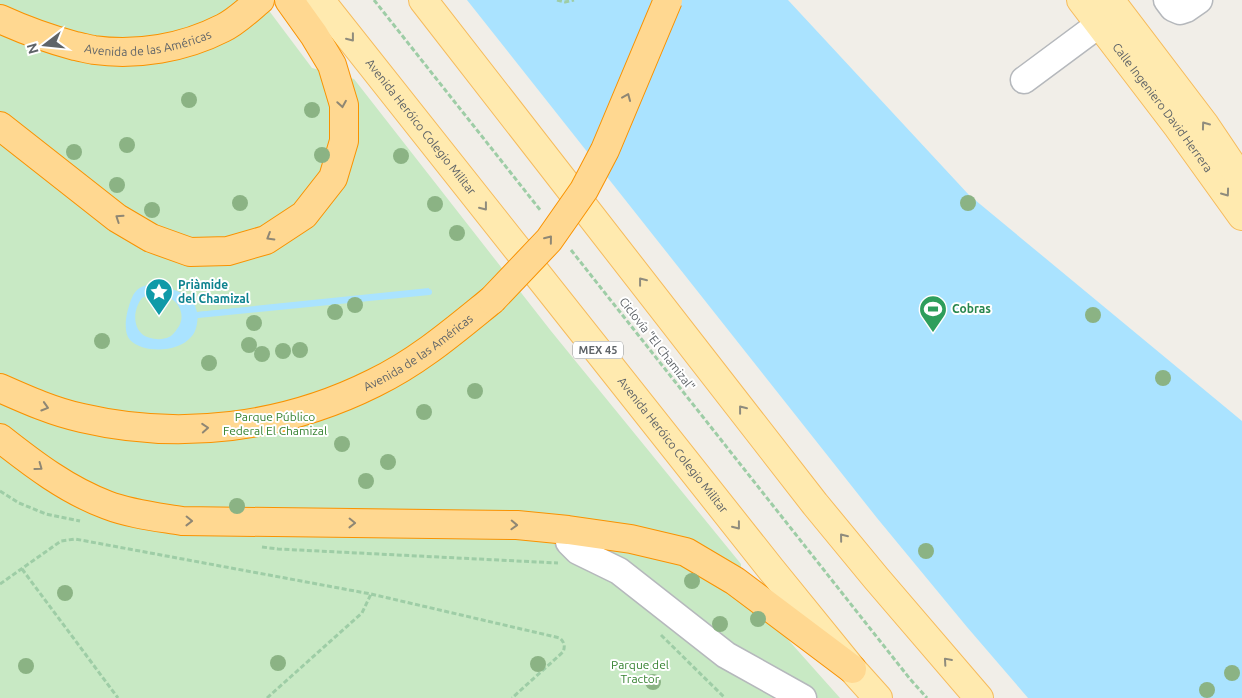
<svg xmlns="http://www.w3.org/2000/svg" width="1242" height="698" font-family="Ubuntu,sans-serif">
	<rect width="100%" height="100%" fill="#f1eee8"/>
	<!-- green -->
	<path fill="#c8e9c4" d="M0,0H261L312,68L354,79L551,331L741,564L740,597L783,634L840,698H0Z"/>
	<!-- water -->
	<path fill="#aae3ff" fill-rule="evenodd" d="M467,0H788L969,195L1242,421V698H1028L967,627L877,518Z
		M148,285C163,286 181,289 192,301C195,304 196,309 197,312L429,288V292L198,315C197,323 197,331 191,337C179,352 144,354 130,340C123,332 126,315 129,306C133,294 135,288 148,285ZM153,294C158,295 164,295 168,297C181,303 186,318 177,329C175,332 172,336 169,337C161,341 148,339 142,334C132,325 134,308 142,298C145,296 149,295 153,294Z"/>
	<g fill="none" stroke-linecap="round" stroke-linejoin="round">
		<!-- stream -->
		<path stroke="#aae3ff" stroke-width="6" d="M198,315L429,292"/>
		<!-- minor casing -->
		<g stroke="#b5b8bc" stroke-width="29">
			<path id="minor" d="M1167,0L1173,8L1180,11L1186,9L1199,0
				M1024,80L1117,11
				M568,530L569,542L578,551L619,571L726,655L803,698"/>
		</g>
		<!-- major casing -->
		<g stroke="#f6bb5c" stroke-width="30">
			<g id="major">
				<path id="s1" d="M320,0L770,568L852,669L878,698"/>
				<path d="M423,0L815,504L876,578L979,698"/>
				<path id="s2" d="M1081,0L1178,127L1242,216"/>
				<path d="M1110,0L1205,125L1242,180"/>
			</g>
		</g>
		<!-- highway casing -->
		<g stroke="#f99200" stroke-width="30">
			<g id="highway">
				<path id="s3" d="M0,19C24,30 49,39 75,46C81,47 88,49 94,50C137,56 184,48 223,28C236,22 249,9 260,0"/>
				<path d="M0,126L117,218L151,238L190,252L228,251L266,240L304,215L333,178L344,141V105L332,65L314,35L289,0"/>
				<path id="s4" d="M0,388C27,400 54,412 82,418C180,441 284,428 374,383C418,362 455,330 492,300"/>
				<path d="M0,438C33,464 67,490 107,505C130,514 158,517 182,521L517,525L568,530L631,539L686,552L735,581L852,669"/>
			</g>
		</g>
		<!-- path -->
		<path stroke="#9ecda6" stroke-width="3" stroke-dasharray="5 2.5" stroke-linecap="butt" d="M374,0L541,211
			M557,0L565,2L574,0
			M571,250L910,679L927,698
			M0,491L19,503L46,514L80,521
			M262,547L278,549L558,563
			M22,569L118,698
			M0,584L61,541L75,539L371,594L560,638C565,643 565,647 563,652L512,698
			M661,635L725,698
			M267,698L362,613L371,594"/>
		<!-- minor -->
		<use href="#minor" stroke="#fff" stroke-width="26"/>
		<!-- major -->
		<use href="#major" stroke="#ffeaaf" stroke-width="28"/>
		<!-- highway -->
		<use href="#highway" stroke="#ffd891" stroke-width="28"/>
		<!-- highway-bridge casing -->
		<g stroke="#f99200" stroke-width="30" stroke-linecap="butt">
			<path id="highway-bridge" d="M492,300L549,240L584,190L605,150L668,0"/>
		</g>
		<!-- highway-bridge -->
		<use href="#highway-bridge" stroke="#ffd891" stroke-width="28"/>
	</g>
	<!-- trees -->
	<g fill="#8bb384">
		<circle cx="189" cy="100" r="8"/>
		<circle cx="312" cy="110" r="8"/>
		<circle cx="127" cy="145" r="8"/>
		<circle cx="74" cy="152" r="8"/>
		<circle cx="322" cy="155" r="8"/>
		<circle cx="401" cy="156" r="8"/>
		<circle cx="117" cy="185" r="8"/>
		<circle cx="240" cy="203" r="8"/>
		<circle cx="968" cy="203" r="8"/>
		<circle cx="435" cy="204" r="8"/>
		<circle cx="152" cy="210" r="8"/>
		<circle cx="457" cy="233" r="8"/>
		<circle cx="355" cy="305" r="8"/>
		<circle cx="335" cy="312" r="8"/>
		<circle cx="1093" cy="315" r="8"/>
		<circle cx="254" cy="323" r="8"/>
		<circle cx="102" cy="341" r="8"/>
		<circle cx="249" cy="345" r="8"/>
		<circle cx="300" cy="350" r="8"/>
		<circle cx="283" cy="351" r="8"/>
		<circle cx="262" cy="354" r="8"/>
		<circle cx="209" cy="363" r="8"/>
		<circle cx="1163" cy="378" r="8"/>
		<circle cx="475" cy="391" r="8"/>
		<circle cx="424" cy="412" r="8"/>
		<circle cx="342" cy="444" r="8"/>
		<circle cx="388" cy="462" r="8"/>
		<circle cx="366" cy="481" r="8"/>
		<circle cx="237" cy="506" r="8"/>
		<circle cx="926" cy="551" r="8"/>
		<circle cx="692" cy="581" r="8"/>
		<circle cx="65" cy="593" r="8"/>
		<circle cx="758" cy="619" r="8"/>
		<circle cx="720" cy="624" r="8"/>
		<circle cx="278" cy="663" r="8"/>
		<circle cx="538" cy="664" r="8"/>
		<circle cx="26" cy="666" r="8"/>
		<circle cx="1232" cy="673" r="8"/>
		<circle cx="653" cy="682" r="8"/>
		<circle cx="1207" cy="690" r="8"/>
	</g>
	<!-- one-way arrows -->
	<defs><path id="oneway-chevron" d="M-2-3.5L2.5 0L-2 3.5" fill="none" stroke-width="1.6" stroke-linecap="round" stroke-linejoin="round" transform="scale(1.25)"/></defs>
	<g stroke="#8f8c7d">
		<use href="#oneway-chevron" transform="translate(351 38) rotate(52)"/>
		<use href="#oneway-chevron" transform="translate(1205 125) rotate(-126)"/>
		<use href="#oneway-chevron" transform="translate(1226 193) rotate(54)"/>
		<use href="#oneway-chevron" transform="translate(484 207) rotate(52)"/>
		<use href="#oneway-chevron" transform="translate(642 281) rotate(-128)"/>
		<use href="#oneway-chevron" transform="translate(742 409) rotate(-128)"/>
		<use href="#oneway-chevron" transform="translate(737 526) rotate(52)"/>
		<use href="#oneway-chevron" transform="translate(843 537) rotate(-129)"/>
		<use href="#oneway-chevron" transform="translate(947 661) rotate(-131)"/>
	</g>
	<g stroke="#8f8774">
		<use href="#oneway-chevron" transform="translate(627 97) rotate(-67)"/>
		<use href="#oneway-chevron" transform="translate(342 104) rotate(81)"/>
		<use href="#oneway-chevron" transform="translate(119 218) rotate(-146)"/>
		<use href="#oneway-chevron" transform="translate(270 237) rotate(149)"/>
		<use href="#oneway-chevron" transform="translate(549 239) rotate(-51)"/>
		<use href="#oneway-chevron" transform="translate(45 407) rotate(17)"/>
		<use href="#oneway-chevron" transform="translate(205 428) rotate(-4)"/>
		<use href="#oneway-chevron" transform="translate(39 467) rotate(36)"/>
		<use href="#oneway-chevron" transform="translate(189 521) rotate(1)"/>
		<use href="#oneway-chevron" transform="translate(352 523) rotate(1)"/>
		<use href="#oneway-chevron" transform="translate(514 525) rotate(2)"/>
	</g>
	<!-- icons -->
	<defs>
		<g id="sight-pin" transform="scale(1.4375)"><path d="M0 17L-7.5 6A9.5 9.5 0 1 1 7.5 6Z" fill="#0f9aa8" stroke="#fff"/><path d="M0-6L1.8-2.2L6-1.7L2.9 1.2L3.7 5.4L0 3.3L-3.7 5.4L-2.9 1.2L-6-1.7L-1.8-2.2Z" fill="#fff"/></g>
		<g id="stadium-pin" transform="scale(1.4375)"><path d="M0 17L-7.5 6A9.5 9.5 0 1 1 7.5 6Z" fill="#2e9e5b" stroke="#fff"/><path d="M0-5a6.5 5 0 1 0 0 10a6.5 5 0 1 0 0-10ZM-3.5-1.8h7v3.6h-7Z" fill="#fff"/></g>
	</defs>
	<g fill-rule="evenodd">
		<use href="#sight-pin" x="159" y="292"/>
		<use href="#stadium-pin" x="933" y="309"/>
	</g>
	<g text-anchor="middle" stroke-width="4" stroke-linejoin="round" paint-order="stroke">
		<!-- shield labels -->
		<rect fill="#fff" stroke="#8f9295" stroke-width="1" x="573" y="341.5" width="50" height="17" rx="4"/>
		<g font-size="11" font-weight="bold" fill="#5f6468">
			<text x="598" y="354">MEX 45</text>
		</g>
		<!-- street labels -->
		<g font-size="12" fill="#5f6468" stroke="#fff">
			<text dy="4" stroke="none"><textPath href="#s3" startOffset="154">Avenida de las Américas</textPath></text>
			<text dy="4" stroke="none"><textPath href="#s2" startOffset="135">Calle Ingeniero David Herrera</textPath></text>
			<text dy="4" stroke="none"><textPath href="#s1" startOffset="162">Avenida Heróico Colegio Militar</textPath></text>
			<text transform="translate(657 344) rotate(52)" y="4">Ciclovía "El Chamizal"</text>
			<text dy="4" stroke="none"><textPath href="#s4" startOffset="441">Avenida de las Américas</textPath></text>
			<text dy="4" stroke="none"><textPath href="#s1" startOffset="568">Avenida Heróico Colegio Militar</textPath></text>
		</g>
		<!-- culture labels -->
		<g font-size="12" font-weight="bold" fill="#0d838f" stroke="#fff" text-anchor="start">
			<text x="178" y="289">Priàmide<tspan x="178" dy="14">del Chamizal</tspan></text>
		</g>
		<!-- leisure labels -->
		<g font-size="12" font-weight="bold" fill="#27864d" stroke="#fff" text-anchor="start">
			<text x="952" y="313">Cobras</text>
		</g>
		<!-- park labels -->
		<g font-size="12" fill="#378332" stroke="#fff">
			<text x="275" y="421">Parque Público<tspan x="275" dy="14">Federal El Chamizal</tspan></text>
			<text x="640" y="669">Parque del<tspan x="640" dy="14">Tractor</tspan></text>
		</g>
	</g>
	<!-- north arrow -->
	<g transform="translate(45 45) rotate(254)" stroke="#ffffff" stroke-width="4" paint-order="stroke">
	<path d="M0-4L9 19L0 12L-9 19Z" fill="#5f6468"/>
	<text y="-8" font-size="14" font-weight="bold" text-anchor="middle" fill="#5f6468">N</text>
	</g>
</svg>
